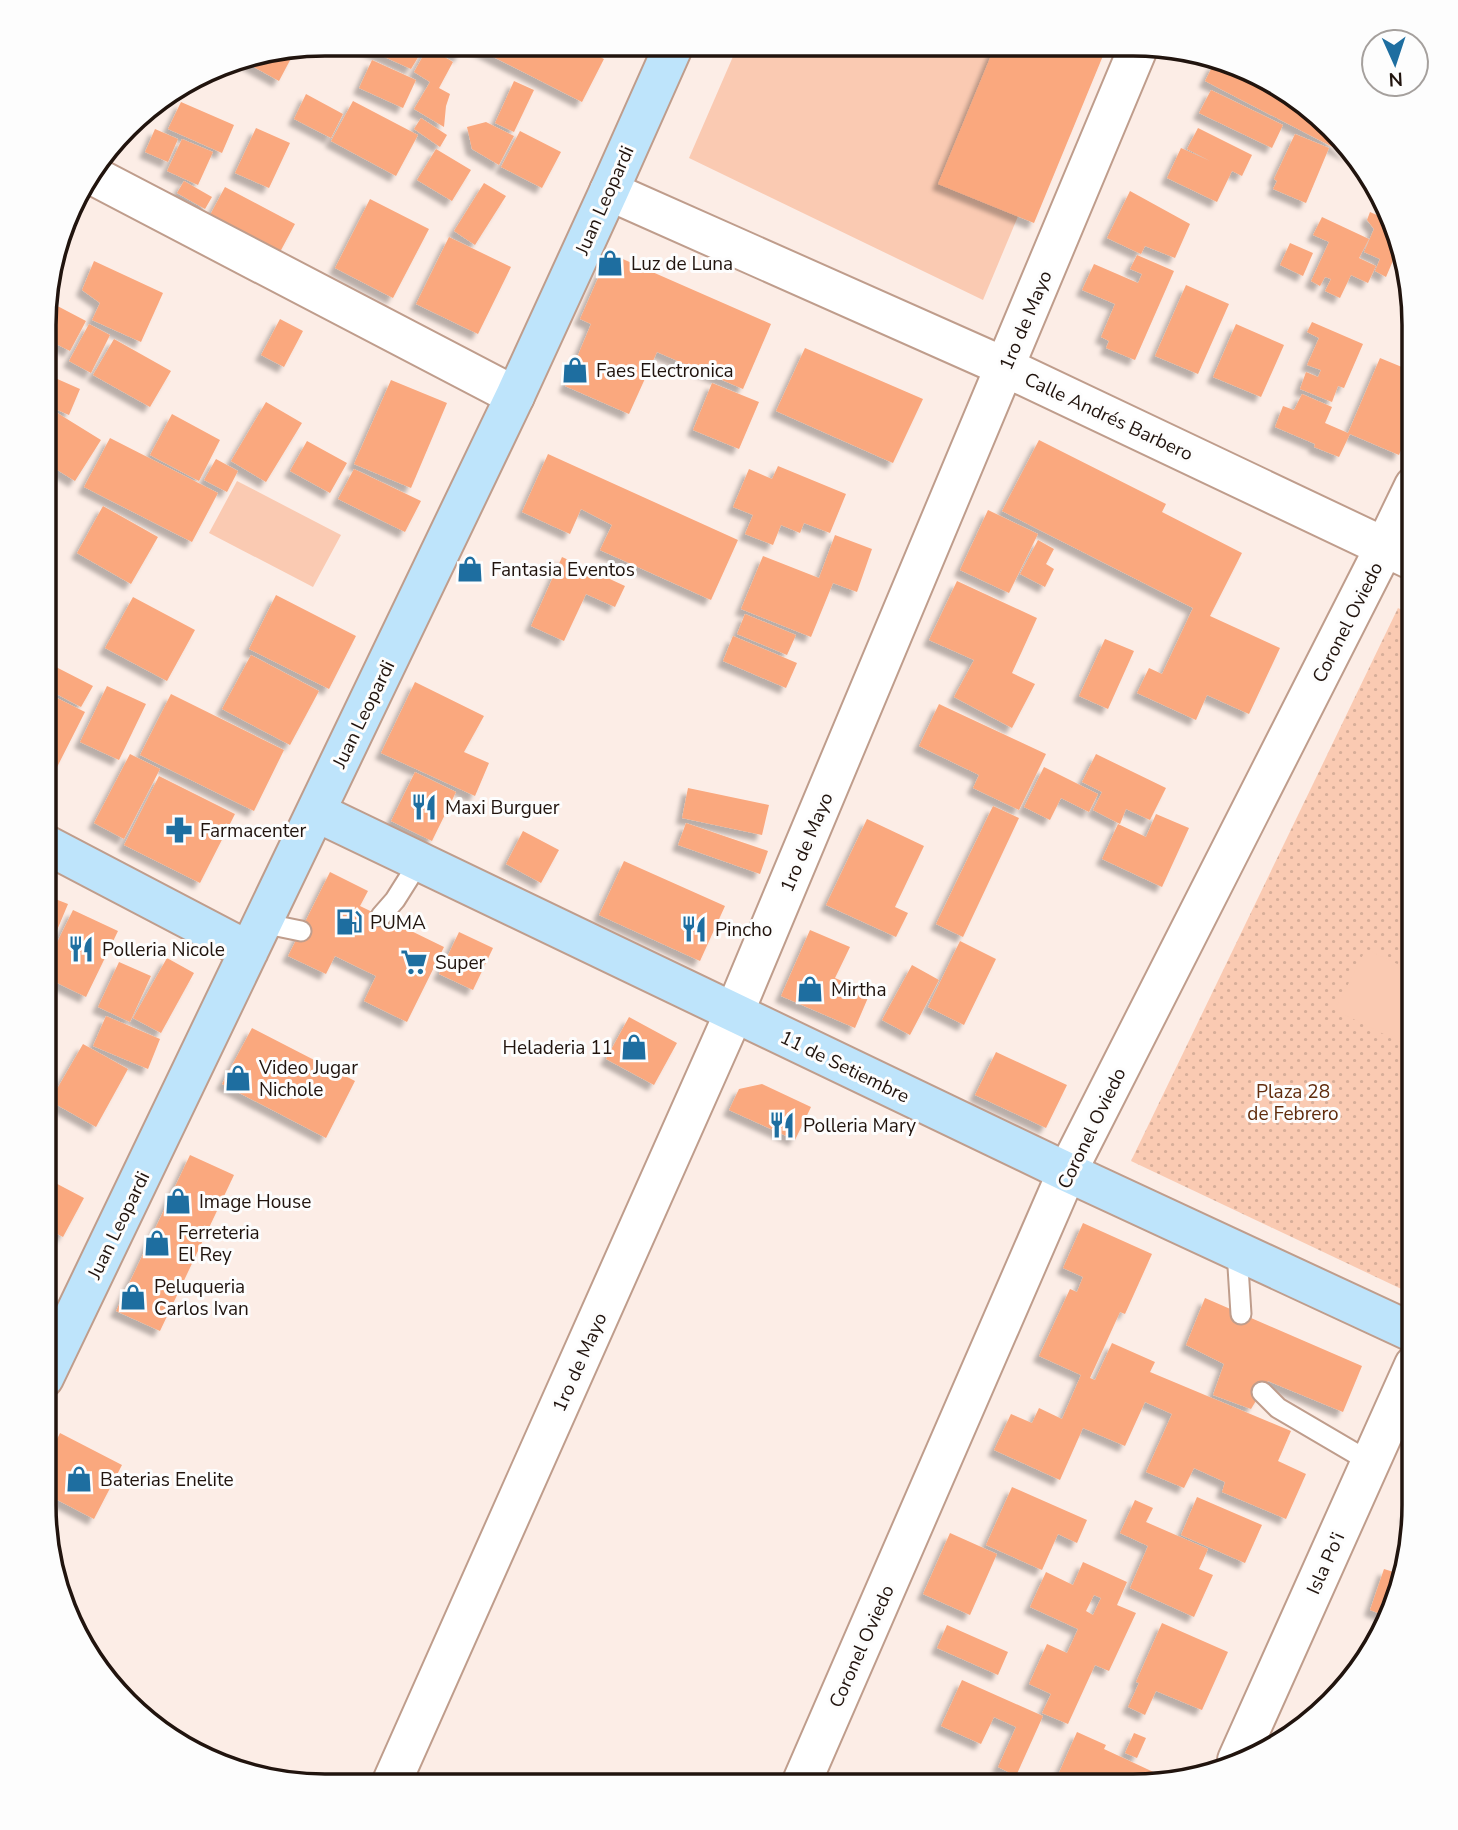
<svg xmlns="http://www.w3.org/2000/svg" width="1458" height="1830" font-family="'Nunito Sans',sans-serif">
	<defs>
		<pattern id="park-dots" width="8" height="8" patternUnits="userSpaceOnUse" patternTransform="scale(1.75)"><rect width="8" height="8" fill="#facab2"/><path d="M2 2h.1M6 6h.1" fill="none" stroke="#d6ad98" stroke-width="1.8" stroke-linecap="round"/></pattern>
		<filter id="shadow"><feDropShadow dx="-6" dy="6" stdDeviation="2" flood-color="#0004"/></filter>
	</defs>
	<rect width="100%" height="100%" fill="#fcede6"/>
	<!-- park -->
	<path fill="url(#park-dots)" d="M1398,608L1414,616V1290L1412,1294L1131,1161Z"/>
	<!-- pitch -->
	<path fill="#facab2" d="M738,45L1089,46L983,300L689,158Z
		M237,481L341,535L313,587L209,533Z
		M1366,949L1414,972V1049L1335,1010Z"/>
	<!-- building -->
	<path fill="#faa87e" fill-rule="evenodd" filter="url(#shadow)" d="M356,44H426L411,69Z
		M437,44H466L459,57Z
		M468,44H575L604,59L582,102Z
		M995,46H1107L1034,223L938,184Z
		M428,47L453,62L439,88L450,94L446,106L444,127L414,109L430,82L414,72Z
		M296,49L279,81L238,58L280,51Z
		M372,60L416,80L403,108L359,88Z
		M1214,63L1289,91L1350,156L1205,81Z
		M514,81L534,90L514,132L495,123Z
		M1211,90L1283,125L1272,148L1199,113Z
		M306,94L343,114L331,138L294,119Z
		M353,101L418,135L396,176L331,141Z
		M181,102L234,125L222,153L168,129Z
		M421,118L447,135L440,147L414,129Z
		M486,122L514,136L499,165L472,149L467,127Z
		M256,128L290,143L269,188L235,173Z
		M1198,128L1252,155L1242,176L1232,171L1217,202L1167,178L1181,148L1210,161L1187,149Z
		M155,129L178,139L168,162L145,152Z
		M520,131L561,152L542,188L501,167Z
		M1295,134L1329,148L1306,203L1273,189L1277,181L1274,179Z
		M182,139L213,152L198,185L167,171Z
		M436,149L471,170L452,201L417,180Z
		M184,181L212,197L205,209L177,193Z
		M484,183L506,196L475,245L454,231Z
		M225,187L295,224L280,252L210,215Z
		M1130,191L1190,224L1175,258L1145,246L1141,254L1107,238Z
		M370,199L429,229L393,298L335,268Z
		M1385,204L1404,252L1398,249L1386,277L1375,271L1380,259L1364,252L1374,229L1367,220L1370,212L1379,216Z
		M1322,217L1369,239L1359,258L1376,266L1368,283L1351,275L1340,298L1325,291L1331,279L1325,277L1320,286L1311,281L1329,242L1313,235Z
		M449,237L511,267L478,334L416,304Z
		M1290,243L1313,253L1303,276L1280,265Z
		M609,253L771,324L743,389L657,352L629,414L565,386L591,324L580,319Z
		M1137,255L1174,271L1135,360L1106,348L1109,341L1101,337L1115,304L1082,290L1094,264L1138,283L1142,274L1130,269Z
		M94,261L163,293L141,342L92,320L100,303L82,290Z
		M1186,285L1229,304L1198,374L1155,356Z
		M46,300L86,321L70,351L46,339Z
		M280,319L303,331L284,367L261,355Z
		M1312,322L1363,344L1344,388L1338,386L1332,402L1300,389L1306,372L1318,377L1321,370L1307,365L1319,338L1307,332Z
		M89,324L110,335L91,373L69,361Z
		M1236,324L1284,345L1261,397L1213,377Z
		M114,339L171,371L150,407L93,375Z
		M805,348L923,399L893,463L776,411Z
		M1380,358L1414,372V419L1399,455L1350,434L1339,457L1314,447L1315,444L1275,427L1283,406L1294,410L1302,394L1332,407L1325,423L1348,433Z
		M46,374L80,389L69,415L46,405Z
		M391,380L447,403L411,488L354,464Z
		M712,383L759,402L739,449L693,430Z
		M266,402L302,423L266,482L231,461Z
		M46,406L101,440L75,481L46,463Z
		M172,414L220,440L199,481L150,455Z
		M110,438L218,493L192,542L84,487Z
		M1039,440L1166,504L1162,512L1242,553L1210,616L1280,648L1249,714L1207,695L1196,720L1137,693L1149,668L1162,674L1193,608L1002,511Z
		M307,441L347,463L330,493L290,471Z
		M548,454L738,540L711,600L600,550L612,525L581,509L570,534L522,512Z
		M216,459L238,471L227,492L204,480Z
		M778,466L846,494L830,533L804,523L800,533L781,525L773,545L745,534L753,515L733,507L749,469L772,479Z
		M354,469L421,501L405,532L338,499Z
		M103,506L158,537L131,584L77,553Z
		M988,510L1038,534L1009,593L960,570Z
		M835,535L872,549L857,592L833,583L811,637L741,609L763,556L819,578Z
		M1038,540L1054,549L1046,564L1054,569L1045,587L1020,574Z
		M562,557L625,586L615,607L586,594L564,641L531,626Z
		M957,581L1037,618L1012,673L1035,684L1012,728L954,697L974,660L929,640Z
		M276,595L356,636L329,689L249,649Z
		M133,597L195,630L167,681L105,648Z
		M745,614L796,635L787,655L737,634Z
		M733,636L797,663L786,688L723,661Z
		M1105,639L1134,651L1108,709L1079,696Z
		M251,655L319,691L290,745L222,709Z
		M56,667L93,686L81,707L45,688Z
		M415,682L484,716L464,752L489,763L475,796L381,753Z
		M107,686L146,704L119,760L80,742Z
		M45,692L85,712L53,775L45,771Z
		M171,694L284,750L254,811L140,755Z
		M939,704L1046,754L1019,810L973,788L979,775L919,746Z
		M130,754L160,769L124,839L94,823Z
		M1096,754L1166,788L1150,820L1126,809L1120,824L1093,810L1102,792L1082,782Z
		M1044,767L1098,794L1089,812L1061,798L1050,820L1024,807Z
		M415,772L456,792L432,841L391,821Z
		M159,776L235,814L200,883L124,845Z
		M688,788L769,805L762,835L682,818Z
		M993,806L1019,818L963,937L936,924Z
		M1156,814L1189,828L1162,887L1102,859L1118,824L1146,837Z
		M867,819L924,846L895,907L908,913L896,937L826,905Z
		M686,823L768,851L760,874L678,845Z
		M523,831L559,850L541,883L506,864Z
		M624,861L725,906L700,961L599,915Z
		M330,872L368,891L360,906L444,947L407,1022L364,1001L376,976L335,956L326,974L288,956Z
		M45,895L68,904L45,959Z
		M73,910L118,931L86,997L45,977V967Z
		M810,930L850,947L835,978L870,993L855,1028L781,996Z
		M459,932L493,948L473,990L439,974Z
		M960,941L996,959L964,1025L928,1007Z
		M167,958L194,973L161,1033L133,1018Z
		M119,962L151,976L130,1022L98,1007Z
		M912,965L939,980L910,1035L882,1020Z
		M106,1016L160,1039L148,1069L93,1046Z
		M629,1017L677,1043L654,1085L606,1059Z
		M252,1028L355,1081L326,1138L222,1084Z
		M83,1044L128,1069L96,1127L50,1101Z
		M996,1052L1067,1085L1046,1128L975,1095Z
		M762,1084L811,1107L795,1140L729,1110L739,1089Z
		M190,1155L234,1175L160,1331L116,1311Z
		M44,1177L84,1198L63,1237L44,1227Z
		M1083,1223L1152,1254L1125,1314L1120,1312L1090,1378L1095,1380L1112,1343L1155,1362L1150,1372L1291,1431L1278,1461L1306,1474L1286,1519L1222,1492L1225,1482L1194,1468L1184,1488L1146,1472L1172,1414L1145,1402L1125,1446L1083,1428L1060,1480L994,1450L1011,1414L1032,1423L1039,1408L1062,1419L1081,1375L1039,1356L1070,1289L1077,1292L1083,1277L1063,1268Z
		M1205,1298L1362,1366L1343,1412L1268,1381L1251,1409L1213,1395L1224,1364L1186,1345Z
		M60,1433L122,1465L94,1519L44,1493V1466Z
		M1012,1487L1087,1520L1077,1543L1058,1534L1042,1570L986,1545Z
		M1197,1497L1262,1525L1245,1563L1181,1535Z
		M1135,1500L1153,1508L1146,1522L1208,1549L1199,1569L1213,1575L1194,1617L1130,1588L1148,1546L1120,1533Z
		M1414,1500V1521L1406,1517Z
		M950,1533L997,1554L970,1615L923,1594Z
		M1083,1562L1127,1582L1117,1605L1136,1613L1109,1671L1095,1665L1068,1724L1042,1713L1051,1694L1029,1684L1047,1644L1067,1653L1078,1629L1030,1607L1046,1572L1073,1585ZM1094,1595L1101,1598L1093,1615L1086,1611Z
		M1384,1569L1403,1575L1399,1596L1389,1617L1370,1610Z
		M1162,1623L1228,1652L1202,1710L1156,1691L1145,1715L1128,1707L1139,1683L1136,1682Z
		M947,1625L1008,1652L998,1675L937,1648Z
		M962,1680L1043,1716L1016,1776L998,1767L1016,1727L994,1717L981,1744L941,1726Z
		M1077,1732L1106,1745L1104,1749L1162,1776L1158,1783L1151,1786H1070L1072,1781L1058,1775Z
		M1134,1733L1146,1738L1137,1758L1125,1753Z
		M1016,1776L1038,1786H1011Z"/>
	<g fill="none" stroke-linecap="round" stroke-linejoin="round">
		<!-- service casing -->
		<g stroke="#bf9d8c" stroke-width="23">
			<path id="service" d="M381,916L395,900L419,862
				M262,923L301,931
				M1237,1251L1241,1314
				M1262,1392L1278,1408L1370,1462"/>
		</g>
		<!-- minor casing -->
		<g stroke="#bf9d8c" stroke-width="42">
			<path id="minor" d="M90,174L515,396
				M609,191L1005,367L1414,561
				M734,1013L1139,46
				M800,1786L1067,1172L1385,546L1414,486"/>
		</g>
		<!-- tertiary casing -->
		<g stroke="#bf9d8c" stroke-width="42">
			<path id="tertiary" d="M1237,1760L1414,1365
				M390,1786L734,1013"/>
		</g>
		<!-- secondary casing -->
		<g stroke="#bf9d8c" stroke-width="42">
			<path id="secondary" d="M316,812L1067,1172L1414,1333
				M45,844L249,951
				M44,1378L515,396L609,191L674,45"/>
		</g>
		<!-- service -->
		<use href="#service" stroke="#fff" stroke-width="19"/>
		<!-- minor -->
		<use href="#minor" stroke="#fff" stroke-width="38"/>
		<!-- tertiary -->
		<use href="#tertiary" stroke="#fff" stroke-width="38"/>
		<!-- secondary -->
		<use href="#secondary" stroke="#bee4fb" stroke-width="38"/>
	</g>
	<!-- icons -->
	<defs>
		<g id="shop-bare" transform="scale(2.1)"><path d="M-5-2.5h2.3a2.7 3.5 0 0 1 5.4 0H5L5.5 6h-11ZM-1.5-2.5h3a1.5 2.3 0 0 0-3 0Z" fill="#1e6ea0" stroke="#fdfdfd" stroke-width="2.5" paint-order="stroke"/></g>
		<g id="restaurant-bare" transform="scale(2.1)"><path d="M-5-6h1v4h1v-4h1v4h1v-4h1v5L-1.5 .5V6h-2V.5L-5-1ZM5-6V6H3V1.5H1.5Q1.5-4 5-6Z" fill="#1e6ea0" stroke="#fdfdfd" stroke-width="2.5" paint-order="stroke"/></g>
		<g id="pharmacy-bare" transform="scale(2.1)"><path d="M-2-6h4v4h4v4h-4v4h-4v-4h-4v-4h4Z" fill="#1e6ea0" stroke="#fdfdfd" stroke-width="2.5" paint-order="stroke"/></g>
		<g id="fuel-bare" transform="scale(2.1)"><path d="M-5.5-6h7V0h2V4h1.3V-2.5L3-4.5l.8-.8L6-3V5H2.5V1h-1V6h-7ZM-4.2-4.7v3.2H.2V-4.7Z" fill="#1e6ea0" stroke="#fdfdfd" stroke-width="2.5" paint-order="stroke"/></g>
		<g id="supermarket-bare" transform="scale(2.1)"><path d="M-6-5.5h2.5l.6 2H6L4.5 2H-2.5L-4.4-4H-6ZM-1.5 3.2a1.3 1.3 0 1 0 .1 0ZM3 3.2a1.3 1.3 0 1 0 .1 0Z" fill="#1e6ea0" stroke="#fdfdfd" stroke-width="2.5" paint-order="stroke"/></g>
	</defs>
	<g fill-rule="evenodd">
		<use href="#shop-bare" x="610" y="263"/>
		<use href="#shop-bare" x="575" y="370"/>
		<use href="#shop-bare" x="470" y="569"/>
		<use href="#restaurant-bare" x="424" y="807"/>
		<use href="#pharmacy-bare" x="179" y="830"/>
		<use href="#fuel-bare" x="349" y="922"/>
		<use href="#restaurant-bare" x="694" y="929"/>
		<use href="#restaurant-bare" x="81" y="949"/>
		<use href="#supermarket-bare" x="414" y="962"/>
		<use href="#shop-bare" x="810" y="989"/>
		<use href="#shop-bare" x="634" y="1047"/>
		<use href="#shop-bare" x="238" y="1078"/>
		<use href="#restaurant-bare" x="782" y="1125"/>
		<use href="#shop-bare" x="178" y="1201"/>
		<use href="#shop-bare" x="157" y="1243"/>
		<use href="#shop-bare" x="133" y="1297"/>
		<use href="#shop-bare" x="79" y="1479"/>
	</g>
	<g text-anchor="middle" stroke-width="6" stroke-linejoin="round" paint-order="stroke">
		<!-- street labels -->
		<g font-size="19" fill="#21140e" stroke="#fdfdfd">
			<text transform="translate(604 200) rotate(-66)" y="7">Juan Leopardi</text>
			<text transform="translate(1025 320) rotate(-67)" y="7">1ro de Mayo</text>
			<text transform="translate(1109 416) rotate(25)" y="7">Calle Andrés Barbero</text>
			<text transform="translate(1347 622) rotate(-63)" y="7">Coronel Oviedo</text>
			<text transform="translate(363 714) rotate(-64)" y="7">Juan Leopardi</text>
			<text transform="translate(806 842) rotate(-67)" y="7">1ro de Mayo</text>
			<text transform="translate(845 1066) rotate(26)" y="7">11 de Setiembre</text>
			<text transform="translate(1091 1128) rotate(-64)" y="7">Coronel Oviedo</text>
			<text transform="translate(118 1225) rotate(-64)" y="7">Juan Leopardi</text>
			<text transform="translate(579 1362) rotate(-66)" y="7">1ro de Mayo</text>
			<text transform="translate(1325 1563) rotate(-66)" y="7">Isla Po'i</text>
			<text transform="translate(861 1646) rotate(-66)" y="7">Coronel Oviedo</text>
		</g>
		<!-- poi labels -->
		<g font-size="19" fill="#21140e" stroke="#fdfdfd" text-anchor="start">
			<text x="631" y="270">Luz de Luna</text>
			<text x="596" y="377">Faes Electronica</text>
			<text x="491" y="576">Fantasia Eventos</text>
			<text x="445" y="814">Maxi Burguer</text>
			<text x="200" y="837">Farmacenter</text>
			<text x="370" y="929">PUMA</text>
			<text x="715" y="936">Pincho</text>
			<text x="102" y="956">Polleria Nicole</text>
			<text x="435" y="969">Super</text>
			<text x="831" y="996">Mirtha</text>
			<text x="613" y="1054" text-anchor="end">Heladeria 11</text>
			<text x="259" y="1074">Video Jugar<tspan x="259" dy="22">Nichole</tspan></text>
			<text x="803" y="1132">Polleria Mary</text>
			<text x="199" y="1208">Image House</text>
			<text x="178" y="1239">Ferreteria<tspan x="178" dy="22">El Rey</tspan></text>
			<text x="154" y="1293">Peluqueria<tspan x="154" dy="22">Carlos Ivan</tspan></text>
			<text x="100" y="1486">Baterias Enelite</text>
		</g>
		<!-- park labels -->
		<g font-size="19" fill="#602c0d" stroke="#fdfdfd">
			<text x="1293" y="1098">Plaza 28<tspan x="1293" dy="22">de Febrero</tspan></text>
		</g>
	</g>
	<!-- crop -->
	<path d="M0 0H1458V1830H0ZM325 56H1133A269 269 0 0 1 1402 325V1505A269 269 0 0 1 1133 1774H325A269 269 0 0 1 56 1505V325A269 269 0 0 1 325 56Z" fill="#fdfdfd" fill-rule="evenodd"/>
	<path fill="none" stroke="#21140e" stroke-width="3.5" d="M325 56H1133A269 269 0 0 1 1402 325V1505A269 269 0 0 1 1133 1774H325A269 269 0 0 1 56 1505V325A269 269 0 0 1 325 56Z"/>
	<!-- north arrow -->
	<g transform="translate(1395 63) rotate(177)"><circle r="33" fill="#fdfdfd" stroke="#a5a09d" stroke-width="2"/>
	<path d="M0-5L12 26L0 18L-12 26Z" fill="#1e6ea0"/>
	<text y="-10" font-size="19" font-weight="bold" text-anchor="middle" fill="#21140e">N</text>
	</g>
</svg>
